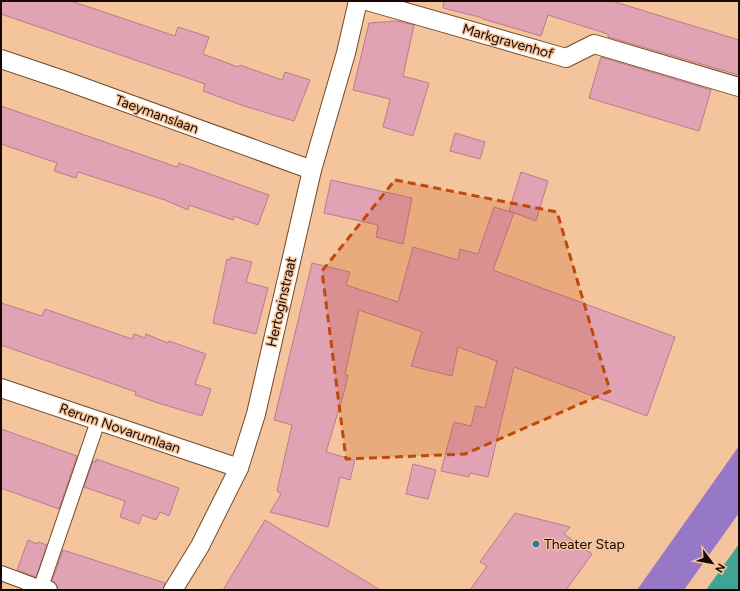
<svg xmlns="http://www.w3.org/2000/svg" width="740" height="591" viewBox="0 0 740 591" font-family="Figtree,sans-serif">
	<rect width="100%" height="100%" fill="#f4c49c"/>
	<path fill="#9778c6" d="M739 446V513L684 590H637Z"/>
	<path fill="#40a495" d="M739 544V590H706Z"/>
	<g fill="#e1a2b3" stroke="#b87d8d">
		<path d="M1 1H71L175 36 178 27 209 37 203 54 238 67 240 65 282 80 285 72 310 80 294 121 244 106 203 91 205 84 1 14Z"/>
		<path d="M444 1H612L739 40V75L608 37V34L548 15 541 36 483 19V18L443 8Z"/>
		<path d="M397 21 414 25 403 76 429 83 413 136 383 127 390 99 353 90 369 23Z"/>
		<path d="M601 57 711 90 699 131 589 98Z"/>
		<path d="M1 106 177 167 179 163 269 195 258 225 234 216 233 220 189 205 188 210 165 200 78 172 76 178 54 171 57 163 1 144Z"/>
		<path d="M455 133 485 142 480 159 450 151Z"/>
		<path d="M521 172 548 181 536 221 509 211Z"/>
		<path d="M331 180 412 198 403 244 376 237 378 225 324 213Z"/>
		<path d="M494 207 514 213 493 270 675 337 647 416 514 367 488 477 470 473 469 477 441 471 454 422 471 426 476 406 485 408 497 361 458 347 452 376 411 366 422 332 359 310 345 375H348L345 389 326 452 355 460 350 480 340 477 328 527 270 512 281 494 277 491 292 425 274 420 312 263 350 272 346 285 398 302 413 247 458 260 460 249 478 254Z"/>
		<path d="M231 257 252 262 246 282 268 288 256 334 213 323 227 259 230 260Z"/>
		<path d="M1 303 42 316 45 309 132 339 134 334 145 338 146 334 168 343 169 341 206 354 195 384 211 389 202 416 158 403 135 395 136 392 1 345Z"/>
		<path d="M1 429 77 456 59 509 1 488Z"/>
		<path d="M96 459 179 488 169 516 160 512 156 520 142 515 139 524 120 517 125 501 84 487 93 461 96 462Z"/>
		<path d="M413 464 436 470 428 499 406 494Z"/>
		<path d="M515 513 570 527 564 534 592 554 566 590H470L487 566 480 562Z"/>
		<path d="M265 520 316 551 380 590H223Z"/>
		<path d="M28 540 37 544 38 542 47 545 36 577 17 570Z"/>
		<path d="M63 550 165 583 163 590H58L56 583 52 581Z"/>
	</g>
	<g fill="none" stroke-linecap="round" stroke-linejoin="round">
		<g stroke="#744b25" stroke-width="16">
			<g id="pedestrian">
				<path d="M1 573 44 589"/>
				<path d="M41 587 98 421"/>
			</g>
		</g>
		<g stroke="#744b25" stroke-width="20">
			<g id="minor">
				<path d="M367 1 566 58 594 44 739 87"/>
				<path d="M1 59 66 81 312 170"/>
				<path d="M1 388 239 468"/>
				<path d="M44 589 48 590"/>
				<path d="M173 590 200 546 239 468 256 414 312 170 346 53 358 1"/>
			</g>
		</g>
		<use href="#pedestrian" stroke="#fff" stroke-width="14"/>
		<use href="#minor" stroke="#fff" stroke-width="18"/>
	</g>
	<path fill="#be490a" fill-opacity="0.2" stroke="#be490a" stroke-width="3" stroke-dasharray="8 5" stroke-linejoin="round" d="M395 180 557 212 610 391 465 454 346 459 322 271Z"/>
	<circle fill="#2b78ab" stroke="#f4c49c" stroke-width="1.5" cx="536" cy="544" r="4"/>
	<g text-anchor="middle" stroke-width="3" stroke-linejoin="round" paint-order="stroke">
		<g font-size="14" fill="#170700" stroke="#f4c49c">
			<text transform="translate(508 41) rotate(16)" y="5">Markgravenhof</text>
			<text transform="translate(157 114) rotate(20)" y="5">Taeymanslaan</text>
			<text transform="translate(281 302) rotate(-77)" y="5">Hertoginstraat</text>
			<text transform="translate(120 428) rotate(19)" y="5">Rerum Novarumlaan</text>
		</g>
		<g font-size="14" fill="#170700" stroke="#f4c49c" text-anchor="start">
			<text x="544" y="549">Theater Stap</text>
		</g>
	</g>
	<rect width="740" height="591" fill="none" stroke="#170700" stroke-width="4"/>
	<g transform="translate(712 563) rotate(122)" stroke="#f4c49c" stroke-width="3" paint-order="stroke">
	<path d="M0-3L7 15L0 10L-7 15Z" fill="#170700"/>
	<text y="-6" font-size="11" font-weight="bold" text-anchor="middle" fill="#170700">N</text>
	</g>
</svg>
